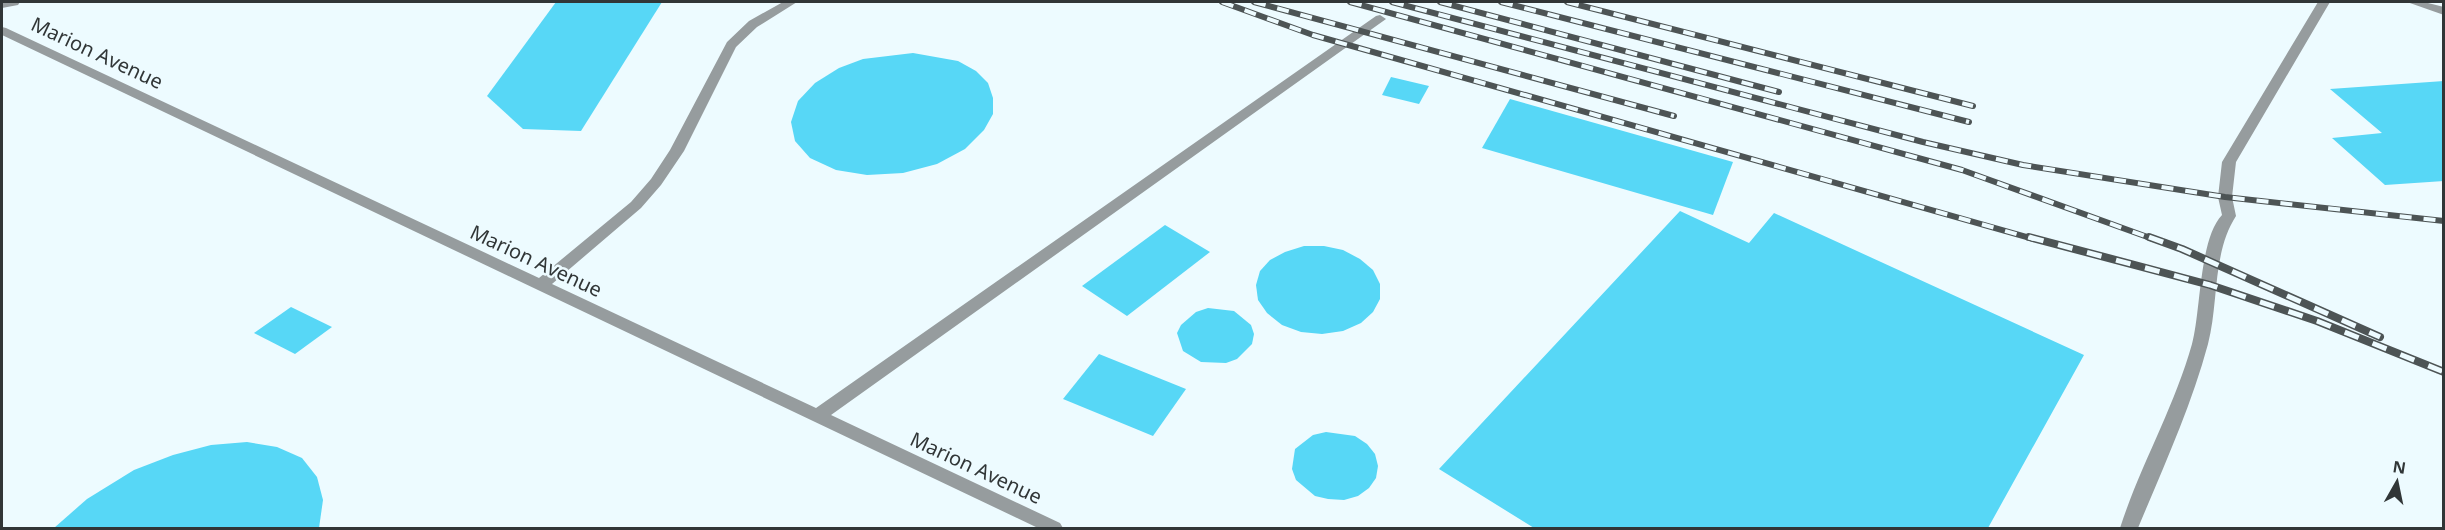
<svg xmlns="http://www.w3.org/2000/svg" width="2445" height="530" viewBox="0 0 2445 530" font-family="'Noto Sans',sans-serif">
	<rect width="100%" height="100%" fill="#edfbff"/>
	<g fill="#57d7f6">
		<path d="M556 2H662L581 131 523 129 487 96Z"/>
		<path d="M913 53 958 61 976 71 988 83 993 98V114L984 130 965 149 937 164 903 173 867 175 836 170 810 158 795 141 791 122 798 101 815 83 839 68 863 59Z"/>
		<path d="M1391 77 1429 86 1419 104 1382 95Z"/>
		<path d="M2444 81V181L2385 185 2332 138 2382 133 2330 89Z"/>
		<path d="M1510 99 1733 162 1713 215 1482 148Z"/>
		<path d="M1680 211 1749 243 1774 213 2084 355 1988 528H1534L1439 469Z"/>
		<path d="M1165 225 1210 252 1127 316 1082 286Z"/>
		<path d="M1304 246H1324L1343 250 1360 259 1373 270 1380 284V299L1373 312 1361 323 1343 331 1322 334 1301 332 1282 325 1267 313 1258 300 1256 285 1260 271 1270 260 1285 252Z"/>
		<path d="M291 307 332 327 295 354 254 333Z"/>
		<path d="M1208 308 1234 311 1251 325 1254 334 1252 344 1237 359 1226 363 1201 362 1183 351 1177 333 1181 325 1196 312Z"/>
		<path d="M1099 354 1186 389 1153 436 1063 399Z"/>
		<path d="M1326 432 1355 436 1367 444 1375 454 1378 466 1376 478 1369 488 1358 496 1344 500 1328 499 1315 496 1296 480 1292 469 1295 449 1313 435Z"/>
		<path d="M247 442 277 447 302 458 317 477 323 500 319 528H54L87 499 134 470 173 455 211 445Z"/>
	</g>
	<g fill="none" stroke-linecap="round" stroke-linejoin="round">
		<g fill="#969c9e" fill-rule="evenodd">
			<path d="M2 2H20L18 5 2 8Z"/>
			<path d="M783 2H797L757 27 736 47 684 151 661 185 641 208 552 284 816 408 1376 16 1380 15 1386 19 831 415 1060 523 1063 528H1038L2 35V27L6 28 539 278 631 202 651 179 670 150 727 42 749 21Z"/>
			<path d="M2318 2H2330L2236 162 2232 197 2236 216C2212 253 2219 302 2208 344 2191 407 2163 468 2138 528H2120C2140 466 2174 408 2192 344 2201 311 2199 239 2222 215L2218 197 2222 162Z"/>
			<path d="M2407 2H2424L2444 7V15Z"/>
		</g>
		<g stroke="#4d5455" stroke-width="6">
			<g id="rail-far1">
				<path d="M1222 2 1313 35 2034 239"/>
				<path d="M1254 2 1674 116"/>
				<path d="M1350 2 1962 170 2153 239"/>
				<path d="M1392 2 1923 142 2023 165 2225 197 2444 221"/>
				<path d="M1440 2 1779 92"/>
				<path d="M1501 2 1969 122"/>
				<path d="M1567 2 1973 106"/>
			</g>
		</g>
		<g stroke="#4d5455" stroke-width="8">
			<g id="rail">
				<path d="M2029 237 2210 285 2317 321 2444 372"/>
				<path d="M2149 237 2182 249 2380 337"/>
			</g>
		</g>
		<use href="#rail-far1" stroke="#edfbff" stroke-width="4" stroke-dasharray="12" stroke-linecap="butt"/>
		<use href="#rail" stroke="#edfbff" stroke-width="5" stroke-dasharray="15" stroke-linecap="butt"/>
	</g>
	<g text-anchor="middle" stroke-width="5" stroke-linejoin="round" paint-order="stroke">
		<g font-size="20" fill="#313637" stroke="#edfbff">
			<text transform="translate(97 53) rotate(25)" y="7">Marion Avenue</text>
			<text transform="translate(536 261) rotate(25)" y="7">Marion Avenue</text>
			<text transform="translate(976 468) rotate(25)" y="7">Marion Avenue</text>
		</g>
	</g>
	<rect width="2445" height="530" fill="none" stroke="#313637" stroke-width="6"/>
	<g transform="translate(2397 482) rotate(9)" stroke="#edfbff" stroke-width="4.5" paint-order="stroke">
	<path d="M0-4.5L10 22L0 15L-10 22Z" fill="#313637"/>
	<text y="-9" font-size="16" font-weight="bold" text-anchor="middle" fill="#313637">N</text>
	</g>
</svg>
